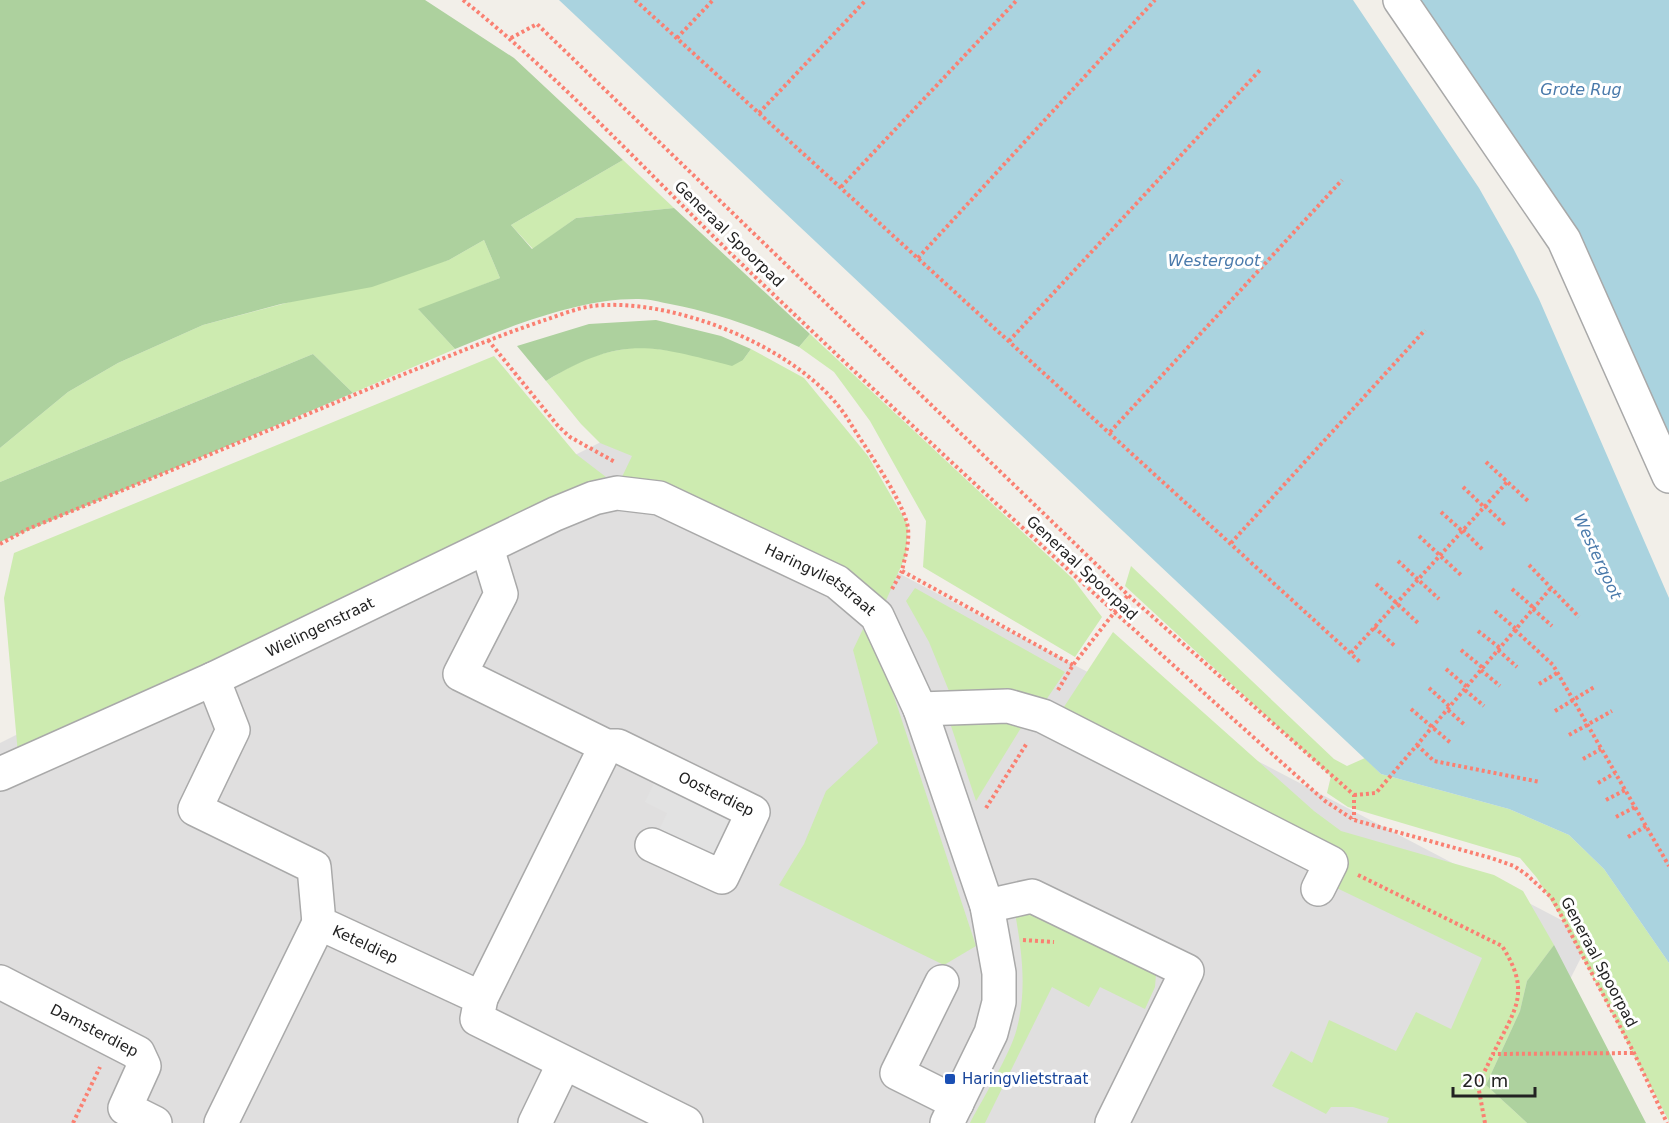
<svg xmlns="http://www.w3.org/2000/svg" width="1669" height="1123" viewBox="0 0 1669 1123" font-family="'DejaVu Sans',sans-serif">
	<rect width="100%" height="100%" fill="#f2efe9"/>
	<path fill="#e0dfdf" d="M625 430 1592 936 1497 1123H0V743Z"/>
	<g fill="#cdebb0">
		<path d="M623 160 674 208 576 218 533 249 511 225Z"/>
		<path d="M484 240 500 278 419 310 455 349 353 393 313 354 0 482V448L68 392 118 363 203 325 449 260Z"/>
		<path d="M810 334 1073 579 1102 617 1075 657 923 567 926 521 870 421 834 372 799 347Z"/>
		<path d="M642 347 743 360 751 349 804 378 868 456 908 525 906 555 884 605 621 479 632 456 600 443 581 424 546 381C582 359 599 351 642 347Z"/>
		<path d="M494 356 576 454 606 477 587 482 18 754 4 598 14 553Z"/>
		<path d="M1131 566 1334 759 1347 766 1365 758 1381 774 1509 809 1569 835 1604 869 1669 963V1121L1562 919 1537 878 1520 858 1348 807 1327 793 1331 776 1125 586Z"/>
		<path d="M915 588 1065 672 1044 703 1017 695 949 691 929 642 906 601Z"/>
		<path d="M863 629 885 669 976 946 944 965 779 885 804 844 826 791 878 743 853 650Z"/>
		<path d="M1113 632 1314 811 1341 831 1494 875 1523 891 1554 945 1527 981 1520 1011 1486 1085 1527 1123H1387L1389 1118 1353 1107H1331L1326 1114 1272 1086 1291 1051 1312 1063 1329 1020 1396 1051 1416 1012 1451 1029 1482 958 1318 879 1325 868 1058 716Z"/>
		<path d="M949 720 1024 723 976 801Z"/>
		<path d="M1032 908 1156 974 1155 987 1145 1009 1100 987 1089 1007 1052 987 985 1123H970C983 1098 1011 1053 1017 1028 1027 989 1022 952 1015 913Z"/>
	</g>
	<g fill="#add19e">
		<path d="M0 0H425L514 58 623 160 511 225 532 249 576 218 674 208 810 334 799 347C757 327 716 313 670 304 660 302 649 299 639 299 580 298 508 327 455 349L418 309 500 278 484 240 449 260 372 287 281 304 203 325 118 363 68 392 0 448Z"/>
		<path d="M656 320 721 336 751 349 743 360 732 366C650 345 623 335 546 381L517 346 589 324Z"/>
		<path d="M313 354 353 393 0 542V482Z"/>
		<path d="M1554 945 1646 1123H1527L1486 1085 1520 1011 1527 981Z"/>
	</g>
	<path fill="#e2e2e2" d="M661 768 753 812 722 877 652 845 667 813 645 802Z"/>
	<g fill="#aad3df">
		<path d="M559 0H1353L1479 188 1513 248 1539 299 1669 598V963L1604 869 1569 835 1509 809 1381 774Z"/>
		<path d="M1414 0H1669V457Z"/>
	</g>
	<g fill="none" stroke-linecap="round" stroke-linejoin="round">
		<g stroke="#a9a9a9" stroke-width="36">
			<g id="minor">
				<path d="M1400 0 1564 240 1669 476"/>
				<path id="s1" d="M487 548 501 594 460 674 606 746H618L753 812 722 877 652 845"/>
				<path id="s2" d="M213 679 233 730 195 809 314 867 319 923 481 998 477 1019 686 1123"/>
				<path d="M920 709 1008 706 1043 716 1331 863 1318 889"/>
				<path id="s3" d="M0 774 213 679 555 514 594 498 617 493 659 498 837 582 877 616 920 709 987 906 999 973V1002L991 1033 947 1123"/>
				<path d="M987 906 1032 896 1187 971 1112 1123"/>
				<path id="s4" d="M0 982 138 1053 144 1066 125 1108 155 1123"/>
				<path d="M942 982 897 1073 957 1103"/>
				<path d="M481 998 606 746"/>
				<path d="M221 1123 319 923"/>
				<path d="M535 1123 564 1063"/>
			</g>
		</g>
		<g stroke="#fa8072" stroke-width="4" stroke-dasharray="3 3" stroke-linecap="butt">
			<path d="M463 0C566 82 655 181 750 272 938 452 1130 628 1325 801L1354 820 1491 858 1514 866 1527 875 1552 898 1634 1053 1667 1123"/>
			<path d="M635 0 1361 663"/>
			<path d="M511 38 537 24 1128 595 1354 795V819"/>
			<path d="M677 38 713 0"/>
			<path d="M759 113 866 0"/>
			<path d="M841 187 1017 0"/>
			<path d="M918 258 1155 0"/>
			<path d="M488 340 558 426 570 437 615 462"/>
			<path d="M1009 341 1260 70"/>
			<path d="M1110 432 1342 180"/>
			<path d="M1486 462 1528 501"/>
			<path d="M1463 487 1484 507"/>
			<path d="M1485 506 1506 526"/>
			<path d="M1441 512 1462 531"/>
			<path d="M1463 530 1483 550"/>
			<path d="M1419 536 1461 575"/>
			<path d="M1231 543 1425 330"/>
			<path d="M0 544 28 529C155 477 282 425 409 372 452 355 495 337 539 322 560 315 583 305 606 305 685 302 807 352 849 421 866 449 898 492 907 523 911 539 905 556 902 571L1073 665"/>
			<path d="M1398 561 1439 599"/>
			<path d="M1529 565 1579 617"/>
			<path d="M1376 584 1418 623"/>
			<path d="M892 589 902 571"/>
			<path d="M1512 589 1534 608"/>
			<path d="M1533 609 1552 626"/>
			<path d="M1495 611 1516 629"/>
			<path d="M1374 627 1396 647"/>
			<path d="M1515 630 1553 665 1669 866"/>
			<path d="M1478 631 1500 648"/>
			<path d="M1461 650 1483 668"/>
			<path d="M1498 650 1517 667"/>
			<path d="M1351 653 1507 482"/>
			<path d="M1446 669 1467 687"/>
			<path d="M1481 670 1500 686"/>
			<path d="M1539 684 1557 673"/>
			<path d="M1429 688 1450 707"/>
			<path d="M1058 690 1073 665 1128 595"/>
			<path d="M1465 690 1484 706"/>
			<path d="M1411 709 1452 744"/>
			<path d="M1448 710 1466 726"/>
			<path d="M1555 711 1596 686"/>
			<path d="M1569 735 1612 711"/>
			<path d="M1417 745 1434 761 1540 782"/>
			<path d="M1583 759 1601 749"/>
			<path d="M1598 783 1615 773"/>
			<path d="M1354 795 1376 793 1550 589"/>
			<path d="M1606 800 1625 790"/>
			<path d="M986 808 1027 743"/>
			<path d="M1616 817 1635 807"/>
			<path d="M1628 837 1646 826"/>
			<path d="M1358 875 1502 946C1532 993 1515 1009 1493 1054"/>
			<path d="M1023 940 1054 942"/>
			<path d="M73 1123 100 1067"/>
			<path d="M1485 1123 1478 1085 1493 1054 1634 1053"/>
		</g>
		<use href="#minor" stroke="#fff" stroke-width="33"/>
	</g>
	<rect fill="#1a4fb4" stroke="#fff" stroke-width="2" x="944" y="1073" width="12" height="12" rx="3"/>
	<g text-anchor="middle" stroke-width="6" stroke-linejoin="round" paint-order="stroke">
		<g font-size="15" fill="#222" stroke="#fff">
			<text transform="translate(729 234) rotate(44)" y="5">Generaal Spoorpad</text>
			<text transform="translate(1082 568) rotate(43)" y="5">Generaal Spoorpad</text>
			<text dy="5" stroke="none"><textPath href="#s3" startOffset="902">Haringvlietstraat</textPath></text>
			<text dy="5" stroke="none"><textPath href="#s3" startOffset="352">Wielingenstraat</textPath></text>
			<text dy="5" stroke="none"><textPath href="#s1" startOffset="422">Oosterdiep</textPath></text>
			<text dy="5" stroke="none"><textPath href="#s2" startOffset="382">Keteldiep</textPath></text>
			<text transform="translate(1599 962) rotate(62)" y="5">Generaal Spoorpad</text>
			<text dy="5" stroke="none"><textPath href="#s4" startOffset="106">Damsterdiep</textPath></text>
		</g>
		<g font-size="15" fill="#164399" stroke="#fff" text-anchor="start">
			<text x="962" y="1084">Haringvlietstraat</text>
		</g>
		<g font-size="16" font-style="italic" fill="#4a7aab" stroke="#fff">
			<text x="1581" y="95">Grote Rug</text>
			<text x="1214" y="266">Westergoot</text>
			<text transform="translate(1598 556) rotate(65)" y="6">Westergoot</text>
		</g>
	</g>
	<path d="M1453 1087v9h82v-9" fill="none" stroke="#222222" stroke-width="3"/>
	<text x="1462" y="1087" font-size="18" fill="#222222" stroke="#ffffff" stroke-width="4.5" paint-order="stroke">20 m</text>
</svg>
